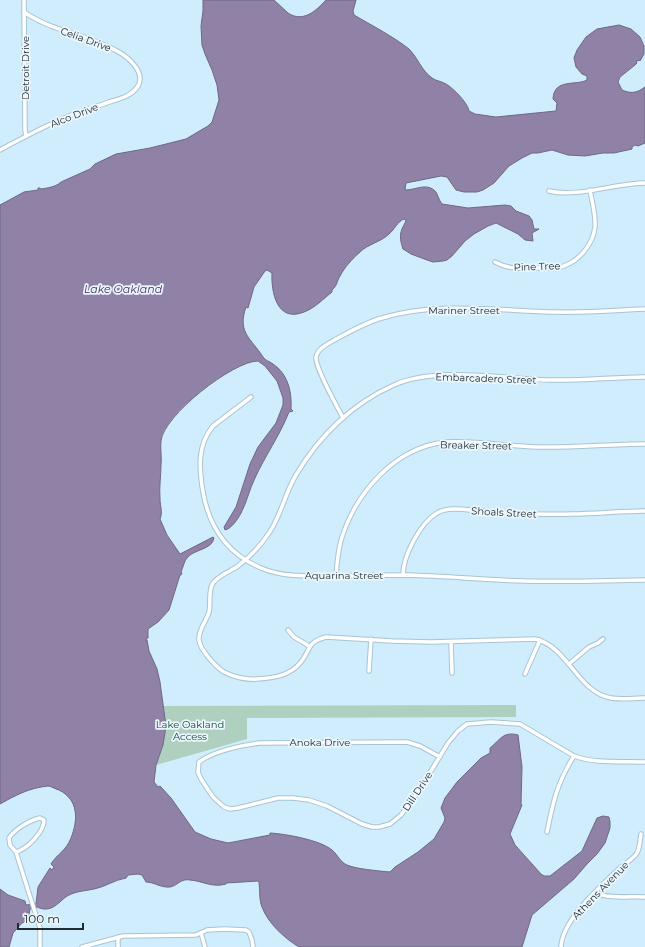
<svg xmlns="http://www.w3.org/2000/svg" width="645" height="947" viewBox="0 0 645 947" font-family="Montserrat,sans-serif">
	<rect width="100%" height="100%" fill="#cfedfd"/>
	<path fill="#afd0bf" d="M516 705V717L247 718V739L156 765 163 745 165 719 163 706Z"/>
	<path fill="#9081a7" stroke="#6f6884" d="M203 0H274C279 4 283 9 288 13 303 23 316 11 326 0H356L353 11 354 15C371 25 394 37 409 49 418 58 421 70 432 78 436 81 441 81 446 84 453 88 468 103 469 111L475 114 496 117 556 111 557 103 553 99C554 78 576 86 587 80V76L582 74 576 67 574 58 577 50 586 37 597 29 619 25 631 29 640 37 644 46V54L640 61 639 60 636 62 637 63 635 65 620 77 618 82 622 90C631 94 637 93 645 87V143L638 146 635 145 632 147V149L614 153H603L585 156 568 155 552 150 538 153H532L522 158 509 166 494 183 483 190 477 192H464L456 190 447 177 441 176 406 183 405 190C416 190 427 182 436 192 438 196 439 200 442 204L468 208 505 205 511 206 516 211 529 216 532 220 534 229H539L532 233 533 241 525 240 518 234 496 223 488 226 474 234 465 241 452 256 447 260 443 261 433 262 427 260 411 254 403 249C401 243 399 236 402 229 403 226 405 224 406 220L404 219C397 222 395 229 389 234 381 242 368 244 360 252 352 259 344 268 340 276 337 281 337 286 332 290V292C323 299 315 308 304 312 277 323 271 292 272 273L267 270 265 271 254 287 248 308 246 307C237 333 251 338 263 357 266 361 269 361 273 364 288 374 292 392 291 409L293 411 289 412C280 435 265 456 255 478 249 490 247 502 241 513 238 519 231 529 225 530L224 527 236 507 250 464 258 447 276 423 283 405V398L277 381 265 366 258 361C233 361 163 416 161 441 160 449 162 457 161 465 161 476 159 487 160 499 160 506 163 512 160 519L167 535 180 554 213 537 214 538C212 550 194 549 187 558 184 561 183 568 181 572L182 573 181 575H180L169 610 158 622 148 629V638L145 640H147L149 651 157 669 160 682 166 726 163 745 156 765 154 782 158 787 160 786 171 798 195 832 211 839 228 843 270 835V833C286 834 320 840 332 850 338 855 340 862 347 865 356 869 379 871 390 872L395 867 418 852 434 839 444 822 445 818 441 808 445 798 457 782 481 758 490 753V748C500 740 503 731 518 735L522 767 521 804 522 805 510 834 515 845 541 874 544 876H550L582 851 597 818 603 816 609 817 610 822V828L605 843 597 854 587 864 574 879 532 915 522 947H299C284 938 268 923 262 907 259 900 260 890 259 882L258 881 226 883V884C212 888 203 881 190 880 181 878 177 886 170 887 161 888 154 882 146 882L142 875 138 874 128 875 126 878C114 880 105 887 94 889 85 891 77 891 69 895 63 898 57 906 51 908 46 910 41 909 37 907L30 909 28 920 22 923 13 933 9 947H0V889L8 895 25 901 26 905 36 904 38 887 50 868 52 870 54 867 51 864C57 854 66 851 71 838 78 820 79 800 59 790 55 789 51 786 48 786 29 788 16 795 0 804V205L24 192 38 190V188H40L41 189C47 188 56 187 61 182L90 169 95 164 116 154 150 148 186 139 208 126 212 122 219 100 217 85 212 70 205 54 202 45 201 26 203 11Z"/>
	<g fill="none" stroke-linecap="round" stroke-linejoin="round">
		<g stroke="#a8c4d4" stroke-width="5.5">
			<g id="minor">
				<path d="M24 0 25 130 26 136"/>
				<path d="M0 150C22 138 45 126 69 116 82 111 96 107 109 102 119 99 132 96 138 86 146 72 128 57 117 51 87 34 53 32 24 12"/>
				<path d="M549 191C577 198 615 183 645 183"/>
				<path d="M495 262C510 270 520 268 536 268 545 268 556 269 564 266 580 260 593 244 595 227 596 215 592 202 590 190"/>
				<path d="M645 377C614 377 582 381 551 380 505 379 436 366 394 385 353 403 319 436 296 475 285 493 281 516 269 533 261 545 250 557 238 566 231 571 219 575 213 583 208 590 211 603 209 612 206 622 198 630 199 640 200 650 216 667 224 672 233 677 247 680 257 679 273 678 290 676 301 662 311 649 307 642 326 637L392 641 431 642 535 639C568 646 577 692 611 698 622 700 634 698 645 698"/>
				<path d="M251 397 213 426C197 445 199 469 203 492 209 527 228 554 261 568 284 578 312 576 336 576 360 575 384 575 409 575 447 576 485 580 524 581 564 582 605 581 645 580"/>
				<path d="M343 418C337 406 315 368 316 357 318 347 330 343 338 338 351 331 367 322 382 318 439 301 499 311 557 312 586 313 616 310 645 309"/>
				<path d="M403 575C403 556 420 523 437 513 448 506 468 510 480 511 510 513 541 515 572 514 596 514 620 511 645 511"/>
				<path d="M336 576C337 562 338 549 342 537 357 491 396 447 446 442 474 440 507 446 536 447 573 448 609 444 645 444"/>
				<path d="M288 630 294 637 309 646"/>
				<path d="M451 642 452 673"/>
				<path d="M569 664 589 647 598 643 603 639"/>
				<path d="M369 671 371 639"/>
				<path d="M525 674 540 640"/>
				<path d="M440 757 420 746 407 742 260 743C242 745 214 751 199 762L198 772 201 779 213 797 224 807 230 809 238 808 278 798H293L309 800 327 806 362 824 372 827H379L390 824 401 815 420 789 448 743 458 731 467 724 491 722 520 724 574 756C596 764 621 761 645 762"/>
				<path d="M40 818 44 820C44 832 27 849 16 852L10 845 9 838C15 829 30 820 40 818Z"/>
				<path d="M547 832C553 802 557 783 574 756"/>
				<path d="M16 852 40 928V947"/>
				<path d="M595 893C610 899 629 896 645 897"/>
				<path d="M201 933 205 947"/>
				<path d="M82 947 123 936 196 935 207 930 224 929 246 930 249 932 252 940 253 947"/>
				<path d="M118 947V937"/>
				<path d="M561 947C562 920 600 887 619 869 624 865 635 857 637 853 640 848 640 839 641 834"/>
			</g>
		</g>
		<use href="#minor" stroke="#fff" stroke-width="3.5"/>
	</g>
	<g text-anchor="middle" stroke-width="3.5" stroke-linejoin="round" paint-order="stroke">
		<g font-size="10" fill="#212c32" stroke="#ebf7fd">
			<text transform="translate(86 39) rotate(20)" y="4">Celia Drive</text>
			<text transform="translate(25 68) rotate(-90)" y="4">Detroit Drive</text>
			<text transform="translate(74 115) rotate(-21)" y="4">Alco Drive</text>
			<text transform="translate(537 266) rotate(-2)" y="4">Pine Tree</text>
			<text x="464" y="314">Mariner Street</text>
			<text transform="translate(486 378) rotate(2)" y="4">Embarcadero Street</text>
			<text transform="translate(476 445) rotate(1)" y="4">Breaker Street</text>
			<text transform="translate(504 512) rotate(3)" y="4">Shoals Street</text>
			<text x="344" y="579">Aquarina Street</text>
			<text x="320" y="746">Anoka Drive</text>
			<text transform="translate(417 791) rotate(-56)" y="4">Dill Drive</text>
			<text transform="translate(600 890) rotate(-46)" y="4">Athens Avenue</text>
		</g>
		<g font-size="10" fill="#0f4933" stroke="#ebf7fd">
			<text x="190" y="728">Lake Oakland<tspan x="190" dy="12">Access</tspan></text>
		</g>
		<g font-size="11" font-style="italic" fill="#483265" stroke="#ebf7fd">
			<text x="123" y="293">Lake Oakland</text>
		</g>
	</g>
	<path d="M18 923v6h65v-6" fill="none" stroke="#212c32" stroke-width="2"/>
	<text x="24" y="923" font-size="12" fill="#212c32" stroke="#ebf7fd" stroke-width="3" paint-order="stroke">100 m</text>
</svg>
